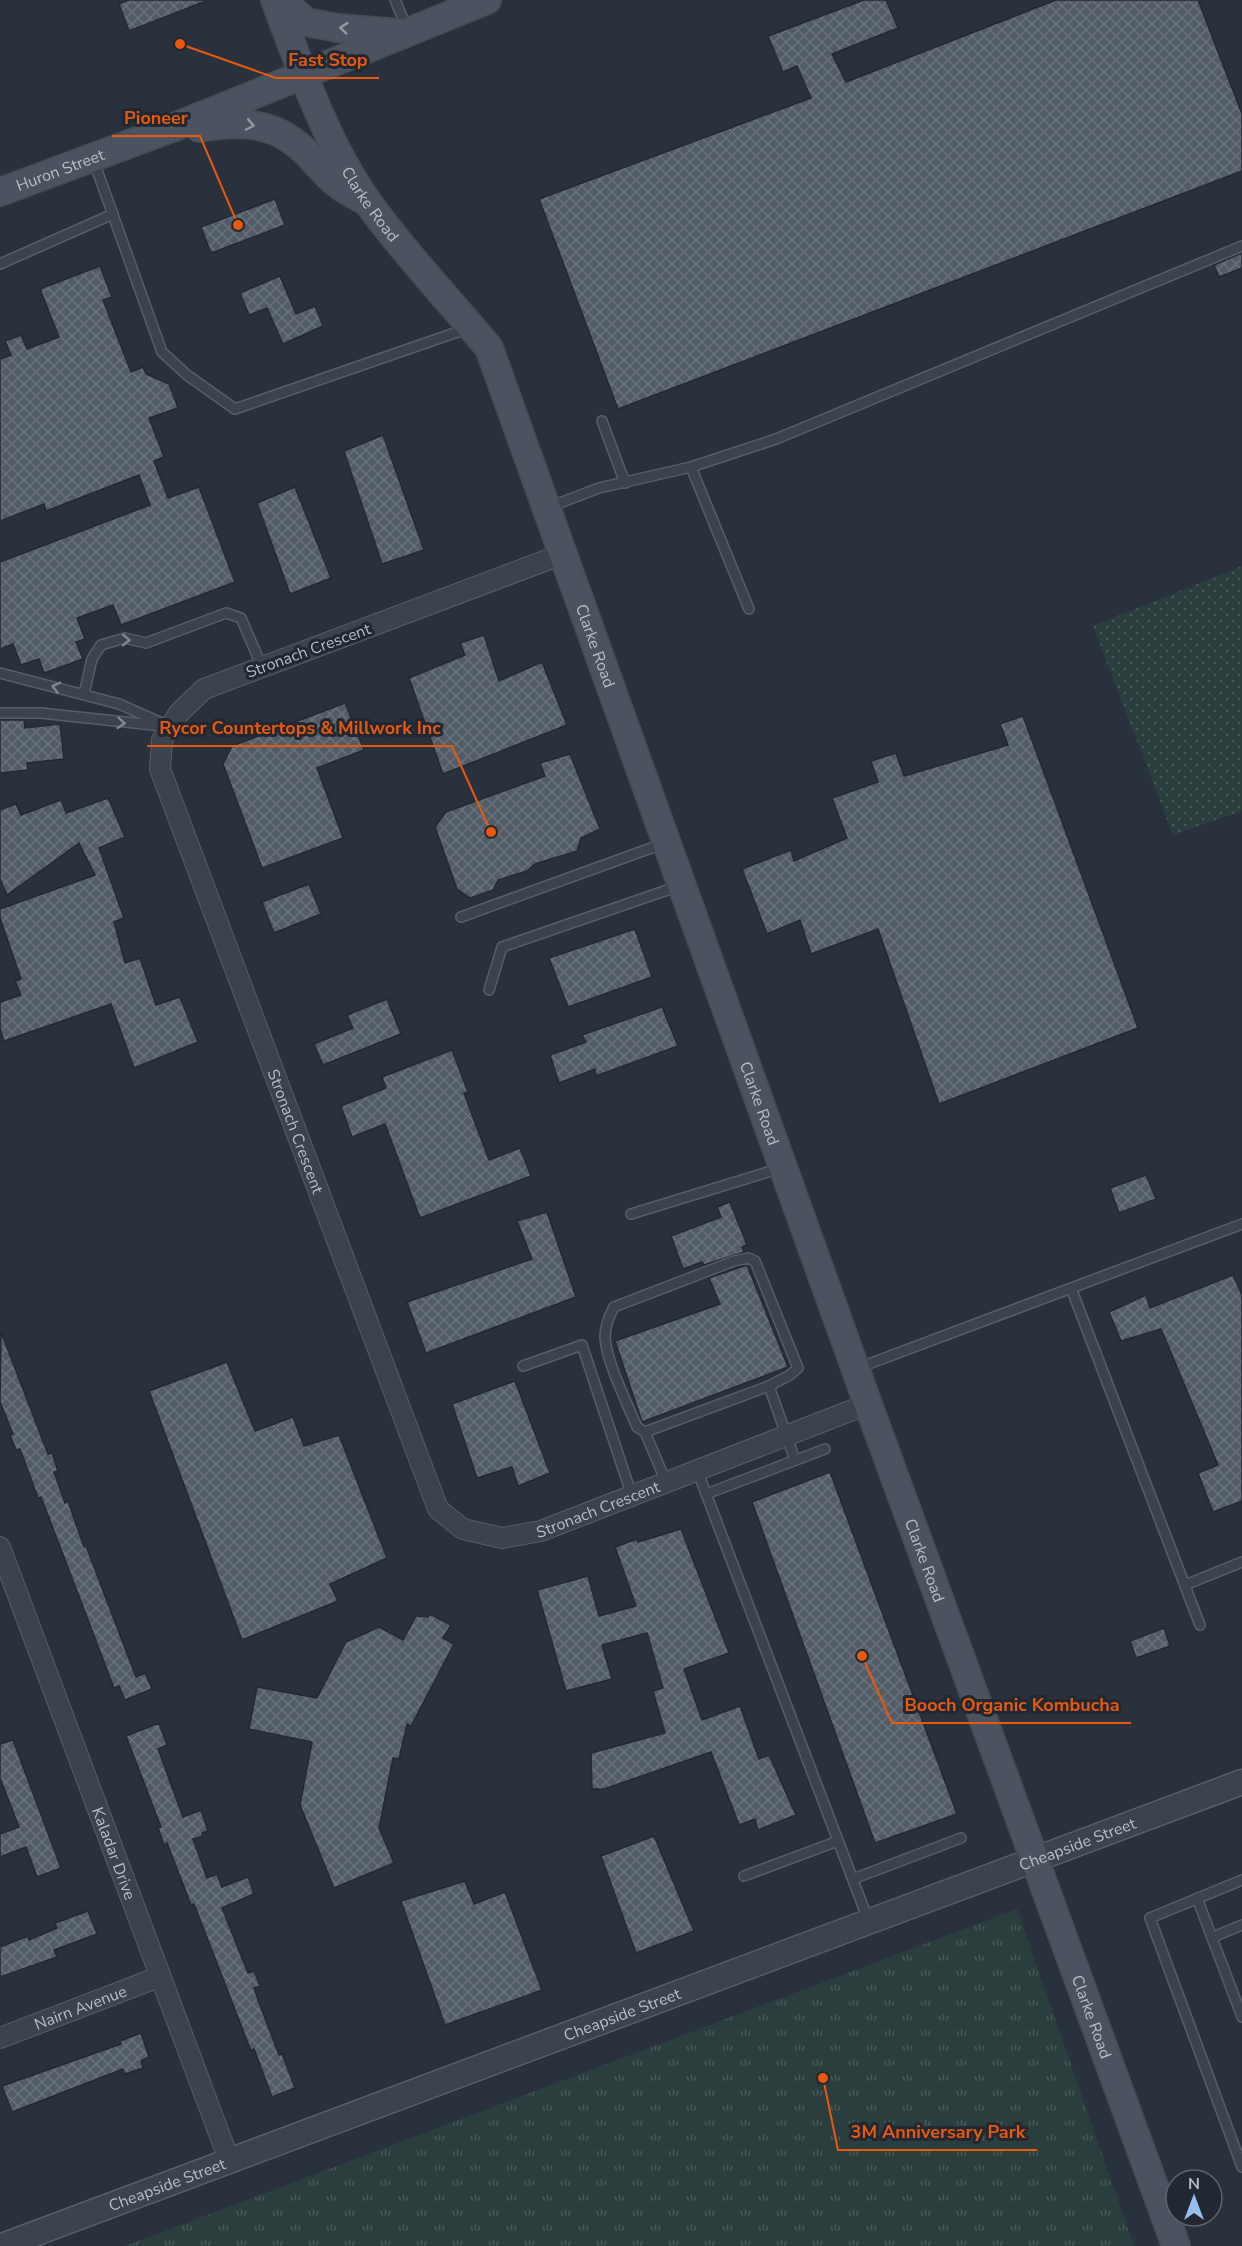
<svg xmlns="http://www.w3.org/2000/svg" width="1242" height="2246" viewBox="0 0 1242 2246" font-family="'Nunito Sans',sans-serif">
	<defs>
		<pattern id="grass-dots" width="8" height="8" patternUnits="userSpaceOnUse" patternTransform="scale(1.5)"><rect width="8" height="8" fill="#2b3e3e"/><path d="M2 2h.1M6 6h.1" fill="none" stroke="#485858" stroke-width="1.8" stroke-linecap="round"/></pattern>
		<pattern id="park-tufts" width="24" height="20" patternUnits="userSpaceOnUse" patternTransform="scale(1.5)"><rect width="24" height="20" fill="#2b3e3e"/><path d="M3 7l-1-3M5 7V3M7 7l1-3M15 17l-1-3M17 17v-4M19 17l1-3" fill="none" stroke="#485858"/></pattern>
		<pattern id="building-cross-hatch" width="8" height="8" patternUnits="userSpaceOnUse" patternTransform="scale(1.5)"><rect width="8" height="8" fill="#525c67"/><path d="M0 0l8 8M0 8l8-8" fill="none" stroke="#69727b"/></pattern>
	</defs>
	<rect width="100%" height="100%" fill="#28313c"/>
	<path fill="url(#grass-dots)" d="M1242 566V811L1173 835 1093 626Z"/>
	<path fill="url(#park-tufts)" d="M1017 1909 1134 2246H125Z"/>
	<g fill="url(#building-cross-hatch)" stroke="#232a34" stroke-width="1.5">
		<path d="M128 0H206V1L129 31 119 4Z"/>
		<path d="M864 0H886L898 28 832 54 846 82 1056 0H1198L1242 114V171L618 409 539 199 811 98 797 66 783 72 768 36Z"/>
		<path d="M275 199 285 225 211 253 201 227Z"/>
		<path d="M1242 253V268L1219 277 1214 265Z"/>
		<path d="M100 266 112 297 103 300 131 372 143 367 146 374 169 384 178 408 149 418 164 457 154 461 168 498 199 487 235 582 121 625 113 605 77 618 85 639 76 642 83 659 44 673 39 659 21 665 13 644 0 649V562L150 505 139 475 46 511 44 504 0 521V359L11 355 5 341 21 335 27 349 59 337 40 289Z"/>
		<path d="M280 276 296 314 315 306 323 326 283 344 267 308 249 315 240 293Z"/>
		<path d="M383 435 424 550 382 564 344 451Z"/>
		<path d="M295 487 331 578 290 594 257 503Z"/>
		<path d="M484 635 499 681 542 662 567 725 443 774 409 678 465 655 460 643Z"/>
		<path d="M345 703 364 750 317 768 343 838 262 868 223 764 232 746Z"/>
		<path d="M1023 716 1138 1028 939 1104 878 929 811 954 800 920 767 934 742 869 791 850 794 861 847 838 832 798 878 782 871 761 896 753 904 776 1008 745 1000 724Z"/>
		<path d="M0 720H24L25 728 60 724 64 759 27 763 28 770 0 773Z"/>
		<path d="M570 754 600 829 581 838 577 851 535 864 527 871 498 880 493 890 470 898 457 889 435 827 446 812 545 776 540 763Z"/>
		<path d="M108 798 125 837 99 848 124 918 114 922 125 963 140 958 156 1005 180 997 198 1042 134 1068 111 1004 4 1041 0 1028V1002L21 995 15 981 21 979 0 918V909L95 875 79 843 7 895 0 879V810L16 804 21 815 61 800 66 813Z"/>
		<path d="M309 884 321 914 274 933 262 902Z"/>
		<path d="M635 929 652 977 568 1007 549 958Z"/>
		<path d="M387 999 401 1034 323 1065 314 1044 353 1028 347 1015Z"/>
		<path d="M662 1007 678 1046 596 1076 595 1069 559 1083 550 1055 586 1042 582 1035Z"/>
		<path d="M452 1050 468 1092 464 1093 489 1160 520 1148 531 1176 420 1218 385 1124 352 1137 341 1106 386 1088 382 1077Z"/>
		<path d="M1146 1175 1156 1199 1119 1213 1110 1188Z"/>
		<path d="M730 1202 747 1245 742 1247 744 1252 704 1265 702 1262 683 1269 671 1236 721 1217 717 1207Z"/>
		<path d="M547 1212 576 1297 426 1353 407 1302 532 1259 517 1221Z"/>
		<path d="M747 1265 788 1367 642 1422 615 1341 720 1304 709 1278Z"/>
		<path d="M1233 1275 1242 1295V1501L1213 1512 1198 1473 1218 1465 1161 1329 1121 1341 1109 1312 1146 1295 1150 1308Z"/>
		<path d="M1 1332 48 1454 52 1453 58 1471 54 1472 65 1503 68 1501 84 1547 86 1546 136 1677 145 1673 152 1689 125 1700 119 1686 114 1688 41 1497 38 1498 20 1449 16 1450 10 1435 13 1434 0 1402Z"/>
		<path d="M227 1362 255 1431 293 1417 304 1446 339 1435 387 1558 330 1584 338 1601 242 1640 149 1391Z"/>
		<path d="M515 1381 550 1473 518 1486 512 1467 477 1478 452 1404Z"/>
		<path d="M830 1472 957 1814 875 1843 752 1502Z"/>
		<path d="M681 1529 729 1653 684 1669 702 1720 740 1706 759 1759 769 1755 796 1815 758 1830 755 1819 739 1825 711 1752 604 1789H592L591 1753 665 1733 653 1691 663 1688 647 1633 602 1645 612 1679 566 1691 537 1590 588 1576 599 1616 636 1606 615 1547 637 1539 638 1542Z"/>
		<path d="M430 1614 451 1625 443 1638 454 1644 411 1726 407 1724 399 1759 393 1758 379 1828 394 1863 334 1888 300 1805 312 1742 249 1729 257 1687 317 1698 346 1642 379 1627 403 1640 416 1616 428 1617Z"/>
		<path d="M1164 1628 1170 1646 1136 1658 1130 1641Z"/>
		<path d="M159 1723 167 1745 158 1749 183 1817 201 1810 208 1831 202 1833 203 1836 193 1839 207 1878 217 1874 222 1887 248 1877 254 1894 222 1908 248 1973 254 1971 260 1986 254 1988 258 2000 279 2055 282 2054 295 2088 272 2097 254 2049 251 2051 194 1904 191 1905 167 1843 164 1845 158 1828 161 1827 126 1736Z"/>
		<path d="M13 1740 61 1868 37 1877 26 1847 0 1857V1834L19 1827 0 1778V1744Z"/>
		<path d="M654 1836 694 1931 636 1953 601 1856Z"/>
		<path d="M465 1881 474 1904 505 1892 542 1990 445 2025 401 1901Z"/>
		<path d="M88 1911 97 1934 54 1950 57 1957 0 1977V1947L28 1936 29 1940 57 1928 55 1923Z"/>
		<path d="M141 2033 149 2057 141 2061 143 2068 125 2074 123 2069 12 2112 2 2086 121 2044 120 2041Z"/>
	</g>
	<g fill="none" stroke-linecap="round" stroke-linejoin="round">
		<g stroke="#575e67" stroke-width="12">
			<g id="service">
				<path d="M395 0 408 31"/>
				<path d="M93 159 162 352 187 375 235 409 469 328"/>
				<path d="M0 264 113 214"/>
				<path d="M602 421 625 483"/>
				<path d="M691 467 749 609"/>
				<path d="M549 507 599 488 691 467 776 439 1242 246"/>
				<path d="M0 673 119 704 171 727"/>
				<path d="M84 694 92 659 101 645 125 638 146 643 226 613 241 618 262 667"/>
				<path d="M0 713H41L162 726"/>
				<path d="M461 917 665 843"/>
				<path d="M489 990 502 947 679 886"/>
				<path d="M631 1214 781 1168"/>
				<path d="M1071 1288 1200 1625"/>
				<path d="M523 1366 582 1345 632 1496"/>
				<path d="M858 1368 1242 1224"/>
				<path d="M645 1432 637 1427C627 1403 607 1363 605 1338 605 1327 609 1316 614 1307L734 1261 748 1258 755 1261 798 1368 790 1375 769 1386"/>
				<path d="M697 1470 869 1922"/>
				<path d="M666 1482 645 1432 769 1386 795 1460"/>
				<path d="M706 1494 825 1449"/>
				<path d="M1185 1585 1242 1562"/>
				<path d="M744 1876 838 1841"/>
				<path d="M853 1879 961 1838"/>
				<path d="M1242 1880 1150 1918 1242 2167"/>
				<path d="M1197 1898 1242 2017"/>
				<path d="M1213 1937 1242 1925"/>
			</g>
		</g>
		<g stroke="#575e67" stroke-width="22">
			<g id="minor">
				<path id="s1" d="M563 554 204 689 179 713 162 740 160 769 438 1509 463 1529 502 1538 541 1531 868 1404"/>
				<path id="s2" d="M0 1547 229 2160"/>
				<path id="s3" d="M0 2038 159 1977"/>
			</g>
		</g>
		<g stroke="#575e67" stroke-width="27">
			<g id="tertiary">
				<path id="s4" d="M2 2246 1242 1782"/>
			</g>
		</g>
		<g stroke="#454c56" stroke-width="30">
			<g id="secondary">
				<path id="s5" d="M275 0C301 69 326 143 369 204 405 254 449 300 489 348L868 1404 1176 2246"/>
				<path d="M281 0 306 22 338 28 399 33"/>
				<path d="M199 128C235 122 269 120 299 146 312 157 322 171 335 182 342 189 353 194 362 199"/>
				<path id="s6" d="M0 192 172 128 487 0"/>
			</g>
		</g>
		<use href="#service" stroke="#3c434d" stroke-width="9"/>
		<use href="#minor" stroke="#3c434d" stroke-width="20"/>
		<use href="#tertiary" stroke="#3c434d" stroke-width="24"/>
		<use href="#secondary" stroke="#4a535f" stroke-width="27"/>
	</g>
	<defs><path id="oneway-chevron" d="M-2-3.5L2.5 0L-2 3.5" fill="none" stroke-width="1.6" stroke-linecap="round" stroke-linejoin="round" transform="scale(1.5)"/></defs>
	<g stroke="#9299a3">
		<use href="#oneway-chevron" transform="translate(344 28) rotate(-174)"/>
		<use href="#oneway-chevron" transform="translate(250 125) rotate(12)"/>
	</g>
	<g stroke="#808790">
		<use href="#oneway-chevron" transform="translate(126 640) rotate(1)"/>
		<use href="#oneway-chevron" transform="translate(56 687) rotate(-166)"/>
		<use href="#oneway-chevron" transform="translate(121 723) rotate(5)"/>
	</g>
	<g text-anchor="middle" stroke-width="6" stroke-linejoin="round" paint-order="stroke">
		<g font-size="16" fill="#b8bec7" stroke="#212832">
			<text dy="6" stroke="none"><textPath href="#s6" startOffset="64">Huron Street</textPath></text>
			<text dy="6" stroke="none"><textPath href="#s5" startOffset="226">Clarke Road</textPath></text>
			<text dy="6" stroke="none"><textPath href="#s5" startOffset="729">Clarke Road</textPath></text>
			<text transform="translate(308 650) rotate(-20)" y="6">Stronach Crescent</text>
			<text dy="6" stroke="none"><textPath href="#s5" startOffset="1215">Clarke Road</textPath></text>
			<text dy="6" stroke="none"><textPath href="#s1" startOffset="866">Stronach Crescent</textPath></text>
			<text dy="6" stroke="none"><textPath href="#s1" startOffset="1442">Stronach Crescent</textPath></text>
			<text dy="6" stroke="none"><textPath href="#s5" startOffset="1701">Clarke Road</textPath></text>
			<text dy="6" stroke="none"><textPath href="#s4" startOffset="1148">Cheapside Street</textPath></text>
			<text dy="6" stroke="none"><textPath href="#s2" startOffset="327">Kaladar Drive</textPath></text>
			<text dy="6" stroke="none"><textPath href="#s3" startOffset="86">Nairn Avenue</textPath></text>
			<text dy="6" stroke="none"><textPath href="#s4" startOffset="662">Cheapside Street</textPath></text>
			<text dy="6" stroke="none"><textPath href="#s5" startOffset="2187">Clarke Road</textPath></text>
			<text dy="6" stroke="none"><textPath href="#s4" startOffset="176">Cheapside Street</textPath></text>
		</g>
	</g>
	<path fill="none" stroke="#e8590c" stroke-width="2" d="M180 44L276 78H379M238 225L200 136H112M491 832L452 746H147M862 1656L892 1723H1131M823 2078L838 2150H1037"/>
	<g fill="#e8590c" stroke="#212832" stroke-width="2">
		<circle cx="180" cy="44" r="6"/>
		<circle cx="238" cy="225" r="6"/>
		<circle cx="491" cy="832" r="6"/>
		<circle cx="862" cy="1656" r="6"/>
		<circle cx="823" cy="2078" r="6"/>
	</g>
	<g font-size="18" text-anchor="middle" font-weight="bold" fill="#e8590c" stroke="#212832" stroke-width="6" stroke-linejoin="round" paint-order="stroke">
		<text x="328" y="66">Fast Stop</text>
		<text x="156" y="124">Pioneer</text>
		<text x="300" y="734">Rycor Countertops &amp; Millwork Inc</text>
		<text x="1012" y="1711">Booch Organic Kombucha</text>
		<text x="938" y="2138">3M Anniversary Park</text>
	</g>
	<g transform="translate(1194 2198)"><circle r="28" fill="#212832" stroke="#5d646e" stroke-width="1.5"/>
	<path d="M0-4.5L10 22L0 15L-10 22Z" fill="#9abceb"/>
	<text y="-9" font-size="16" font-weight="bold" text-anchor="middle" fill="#b8bec7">N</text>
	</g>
</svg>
